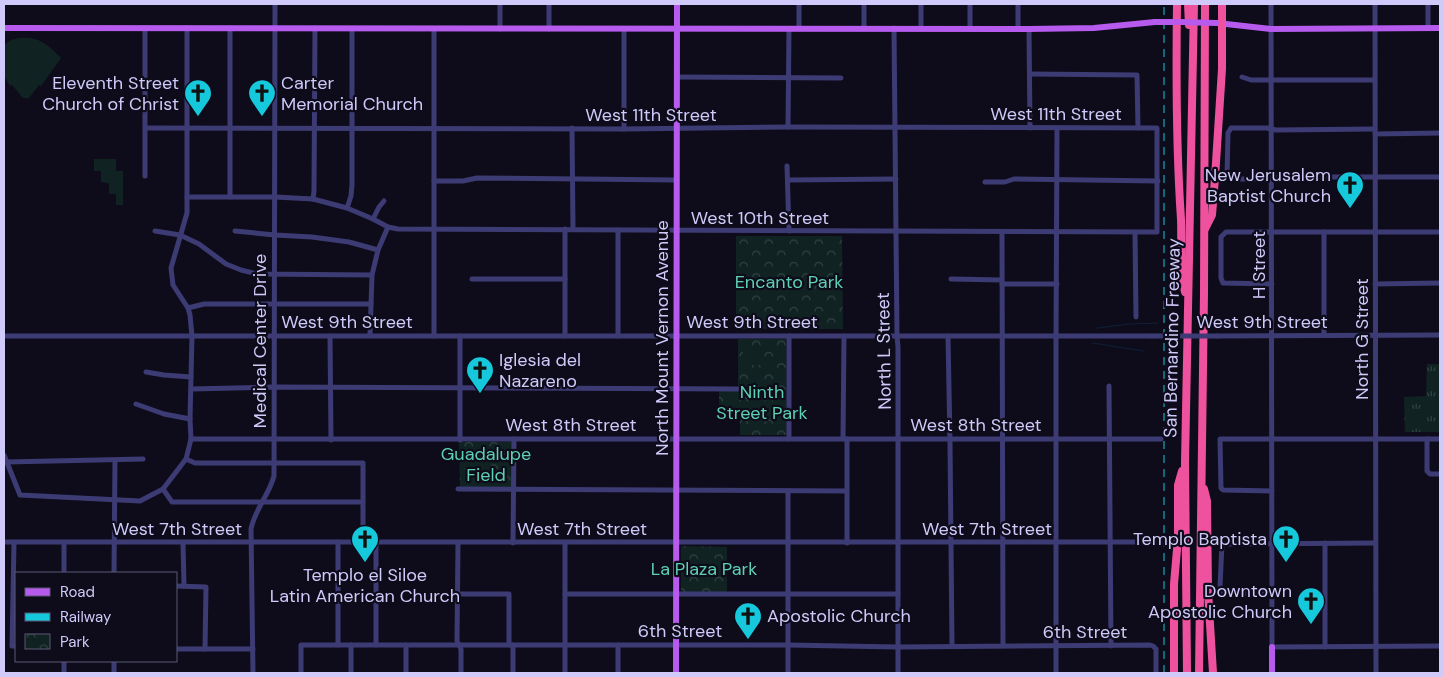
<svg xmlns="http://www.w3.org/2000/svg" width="1444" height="677" viewBox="0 0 1444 677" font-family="'DM Sans',sans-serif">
	<defs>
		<pattern id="grass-tufts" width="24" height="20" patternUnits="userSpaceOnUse" patternTransform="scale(1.25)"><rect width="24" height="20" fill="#102322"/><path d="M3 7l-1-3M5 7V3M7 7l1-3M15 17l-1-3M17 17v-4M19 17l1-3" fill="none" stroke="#324243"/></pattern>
		<pattern id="park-crowns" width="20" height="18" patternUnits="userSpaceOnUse" patternTransform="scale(1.25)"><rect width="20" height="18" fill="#102322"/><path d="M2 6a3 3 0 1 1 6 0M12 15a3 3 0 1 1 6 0" fill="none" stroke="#324243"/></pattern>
	</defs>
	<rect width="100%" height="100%" fill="#0e0c1a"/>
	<path fill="url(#grass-tufts)" d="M1427 364H1440V432H1405L1404 397 1426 396Z"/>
	<g fill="url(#park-crowns)">
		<path d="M736 236H842L843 329H736Z"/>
		<path d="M738 339H786L787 435H740V412H719V391H738Z"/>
		<path d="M459 442H512V487H460Z"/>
		<path d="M681 546 727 547V592H681Z"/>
	</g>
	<g fill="#102322">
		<path d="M19 38C39 36 47 44 61 58L41 86 39 85 29 98H23L12 85 10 86 4 76V45L11 40Z"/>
		<path d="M94 159H116V171H123V205H116V194H109V183L101 182V171H94Z"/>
		<rect x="743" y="346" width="19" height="19"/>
		<path d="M466 448H485L484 462 479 467 464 468V450Z"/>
	</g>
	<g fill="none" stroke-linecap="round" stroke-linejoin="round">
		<g stroke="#0f203b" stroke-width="1">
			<path d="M1097 328 1129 324 1158 323"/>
			<path d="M1093 343 1143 351"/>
		</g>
		<g stroke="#3d3b74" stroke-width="5">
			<path d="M549 4V29"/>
			<path d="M864 4V28"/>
			<path d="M1018 4V29"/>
			<path d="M1271 4 1272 647 1440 646"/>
			<path d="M1375 4 1376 673"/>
			<path d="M145 28V176"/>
			<path d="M230 28V197"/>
			<path d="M894 28 897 336 898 347V673"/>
			<path d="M921 28V4"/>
			<path d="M970 28V4"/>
			<path d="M1428 28V4"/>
			<path d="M500 29V4"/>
			<path d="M799 29V4"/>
			<path d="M1029 29 1030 128"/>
			<path d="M1030 74 1137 75 1138 128"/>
			<path d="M677 77 841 78"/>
			<path d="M1242 77 1251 80H1375"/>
			<path d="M788 127 789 29"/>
			<path d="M145 128 624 129 788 127 1157 128V232L398 229 388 227 373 219 347 208 313 199 275 197H187"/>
			<path d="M572 128 573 229"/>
			<path d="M624 129V29"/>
			<path d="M1375 129 1276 130 1267 128H1231L1228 133 1227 176 1230 179H1267L1276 177H1440"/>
			<path d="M1375 134 1440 133"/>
			<path d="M787 166 789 231"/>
			<path d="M788 180 896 179"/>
			<path d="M434 181H463L477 178 677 180"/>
			<path d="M985 182H1005L1014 179 1158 181"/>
			<path d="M313 199 314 191 315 28"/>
			<path d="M347 208 351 196 352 185V29"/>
			<path d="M373 219 379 207 384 201"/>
			<path d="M155 231 180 235 199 244 226 264 241 270 257 274 372 275"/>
			<path d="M235 231 275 235 312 237 349 242 378 250"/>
			<path d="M1002 232 1003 646"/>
			<path d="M1135 232 1136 317"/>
			<path d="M1324 232V335"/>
			<path d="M472 279H565"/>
			<path d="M951 279 1002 280"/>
			<path d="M1002 284H1057"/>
			<path d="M1272 284 1223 283 1221 278V237L1226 232H1440"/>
			<path d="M1375 284 1440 283"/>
			<path d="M188 308 204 304H371"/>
			<path d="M370 335 372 275 378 250 388 227"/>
			<path d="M4 336H1152"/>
			<path d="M330 336 331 440"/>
			<path d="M434 336V29"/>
			<path d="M460 336V440"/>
			<path d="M565 336V229"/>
			<path d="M618 336V230"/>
			<path d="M789 336V439"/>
			<path d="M948 336 950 442 952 646"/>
			<path d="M1217 336 1440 335"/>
			<path d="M146 372 164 375 191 377"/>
			<path d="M1109 386 1111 646"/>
			<path d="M191 389 274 387 738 389"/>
			<path d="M136 404 164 414 190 419"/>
			<path d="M191 439H1161"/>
			<path d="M843 439 844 336"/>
			<path d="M847 439V543"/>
			<path d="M1427 439V471L1430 474H1440"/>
			<path d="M4 455 20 495 140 501 163 489 186 459 191 439 190 419 192 336 190 315 188 308 173 285 171 268 187 213V28"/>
			<path d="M186 459 195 463H363V542"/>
			<path d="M6 462 143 459"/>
			<path d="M163 489 172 502H362"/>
			<path d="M458 489 847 491"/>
			<path d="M1272 491 1223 490 1221 488 1220 439H1440"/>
			<path d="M4 542H1161"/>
			<path d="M338 542V645"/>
			<path d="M376 542V645"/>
			<path d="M14 543 12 646H16"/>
			<path d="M64 543V573"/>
			<path d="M183 543 184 586"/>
			<path d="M458 543 457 641 461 649V673"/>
			<path d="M513 543 514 439"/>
			<path d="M114 573 115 460"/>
			<path d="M176 586 206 587 205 649"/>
			<path d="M458 594H509V645"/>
			<path d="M565 594H898"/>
			<path d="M1272 594 1221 592 1220 586 1222 544 1375 543"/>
			<path d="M513 645V673"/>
			<path d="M1325 647V543"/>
			<path d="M176 649H253"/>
			<path d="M64 673V661"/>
			<path d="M114 673V661"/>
			<path d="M253 673 251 529C255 509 269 495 274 476L275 4"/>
			<path d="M301 673V645H788L898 647 1150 645 1153 646 1156 649V673"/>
			<path d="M351 673V645"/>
			<path d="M406 673V645"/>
			<path d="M565 673V543"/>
			<path d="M618 673V645"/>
			<path d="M788 673V491"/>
			<path d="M1056 673V341L1057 128"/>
		</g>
		<g stroke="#b75bef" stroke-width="6">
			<path d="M1217 23 1271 29 1440 28"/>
			<path d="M4 28 1029 29 1094 28 1155 22"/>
			<path d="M676 673 677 4"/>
			<path d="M1272 673V647"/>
		</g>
		<g stroke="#ee519d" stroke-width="8">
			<path d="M1177 4C1176 76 1176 147 1181 219 1182 244 1179 268 1185 292"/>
			<path d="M1188 4 1189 25"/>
			<path d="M1205 229 1212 215 1215 178 1222 69V4"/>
			<path d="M1204 489 1207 501 1208 591 1213 673"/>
			<path d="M1174 673V584L1178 538V485L1182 471"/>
			<path d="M1187 673 1185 462 1194 4"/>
			<path d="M1199 673 1204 293 1205 4"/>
		</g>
		<path stroke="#15c8db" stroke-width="1" stroke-dasharray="8 6" stroke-linecap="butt" d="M1164 673V4"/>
		<path stroke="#3d3b74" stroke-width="5" d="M1152 336H1217"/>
		<g stroke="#b75bef" stroke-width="6">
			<path d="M1155 22H1176"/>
			<path d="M1181 22 1216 23"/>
		</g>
	</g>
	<defs>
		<g id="church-pin" transform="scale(1.4375)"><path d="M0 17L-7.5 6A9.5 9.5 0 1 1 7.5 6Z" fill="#15c8db" stroke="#0e0c1a"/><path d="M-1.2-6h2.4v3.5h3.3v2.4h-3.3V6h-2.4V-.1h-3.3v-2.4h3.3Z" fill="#111"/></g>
	</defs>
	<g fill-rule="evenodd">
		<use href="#church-pin" x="198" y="93"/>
		<use href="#church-pin" x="262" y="93"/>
		<use href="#church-pin" x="1350" y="185"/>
		<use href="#church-pin" x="480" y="370"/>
		<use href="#church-pin" x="365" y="539"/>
		<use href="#church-pin" x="1286" y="539"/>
		<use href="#church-pin" x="1311" y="601"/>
		<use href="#church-pin" x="748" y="616"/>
	</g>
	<g text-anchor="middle" stroke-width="4.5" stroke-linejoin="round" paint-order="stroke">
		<g font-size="18" fill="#cfcafa" stroke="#0e0c1a" text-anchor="end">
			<text x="179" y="89">Eleventh Street<tspan x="179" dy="21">Church of Christ</tspan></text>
			<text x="281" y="89" text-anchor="start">Carter<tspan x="281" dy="21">Memorial Church</tspan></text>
			<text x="1331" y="181">New Jerusalem<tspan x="1331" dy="21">Baptist Church</tspan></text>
			<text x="499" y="366" text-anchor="start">Iglesia del<tspan x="499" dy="21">Nazareno</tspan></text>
			<text x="1267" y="545">Templo Baptista</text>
			<text x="365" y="581" text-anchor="middle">Templo el Siloe<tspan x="365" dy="21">Latin American Church</tspan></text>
			<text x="1292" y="597">Downtown<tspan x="1292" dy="21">Apostolic Church</tspan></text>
			<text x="767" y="622" text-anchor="start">Apostolic Church</text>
		</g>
		<g font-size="18" fill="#cfcafa" stroke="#0e0c1a">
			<text x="1056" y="120">West 11th Street</text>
			<text x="651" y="121">West 11th Street</text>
			<text x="760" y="224">West 10th Street</text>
			<text transform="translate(1259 265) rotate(-90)" y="6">H Street</text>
			<text x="347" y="328">West 9th Street</text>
			<text x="752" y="328">West 9th Street</text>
			<text x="1262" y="328">West 9th Street</text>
			<text transform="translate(662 338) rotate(-90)" y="6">North Mount Vernon Avenue</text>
			<text transform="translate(1172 338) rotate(-89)" y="6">San Bernardino Freeway</text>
			<text transform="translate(1362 339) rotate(-90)" y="6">North G Street</text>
			<text transform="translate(260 341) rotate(-90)" y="6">Medical Center Drive</text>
			<text transform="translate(884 351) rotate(-91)" y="6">North L Street</text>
			<text x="571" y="431">West 8th Street</text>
			<text x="976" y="431">West 8th Street</text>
			<text x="177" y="535">West 7th Street</text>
			<text x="582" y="535">West 7th Street</text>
			<text x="987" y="535">West 7th Street</text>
			<text x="680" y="637">6th Street</text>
			<text x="1085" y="638">6th Street</text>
		</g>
		<g font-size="18" fill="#5ed1b4" stroke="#0e0c1a">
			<text x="789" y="288">Encanto Park</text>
			<text x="762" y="398">Ninth<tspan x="762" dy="21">Street Park</tspan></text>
			<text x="486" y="460">Guadalupe<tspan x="486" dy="21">Field</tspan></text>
			<text x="704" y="575">La Plaza Park</text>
		</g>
	</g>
	<rect width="1444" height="677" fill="none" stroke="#cfcafa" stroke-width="10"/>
	<rect x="15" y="572" width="162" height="90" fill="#0e0c1a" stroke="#5b5874"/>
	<rect x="25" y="588" width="25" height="8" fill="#b75bef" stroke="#5b5874"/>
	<text x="60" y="597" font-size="15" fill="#cfcafa">Road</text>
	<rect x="25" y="613" width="25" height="8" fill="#15c8db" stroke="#5b5874"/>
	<text x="60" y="622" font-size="15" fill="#cfcafa">Railway</text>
	<rect x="25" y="634" width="25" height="15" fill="url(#park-crowns)" stroke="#5b5874"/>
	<text x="60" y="647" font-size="15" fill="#cfcafa">Park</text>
</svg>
